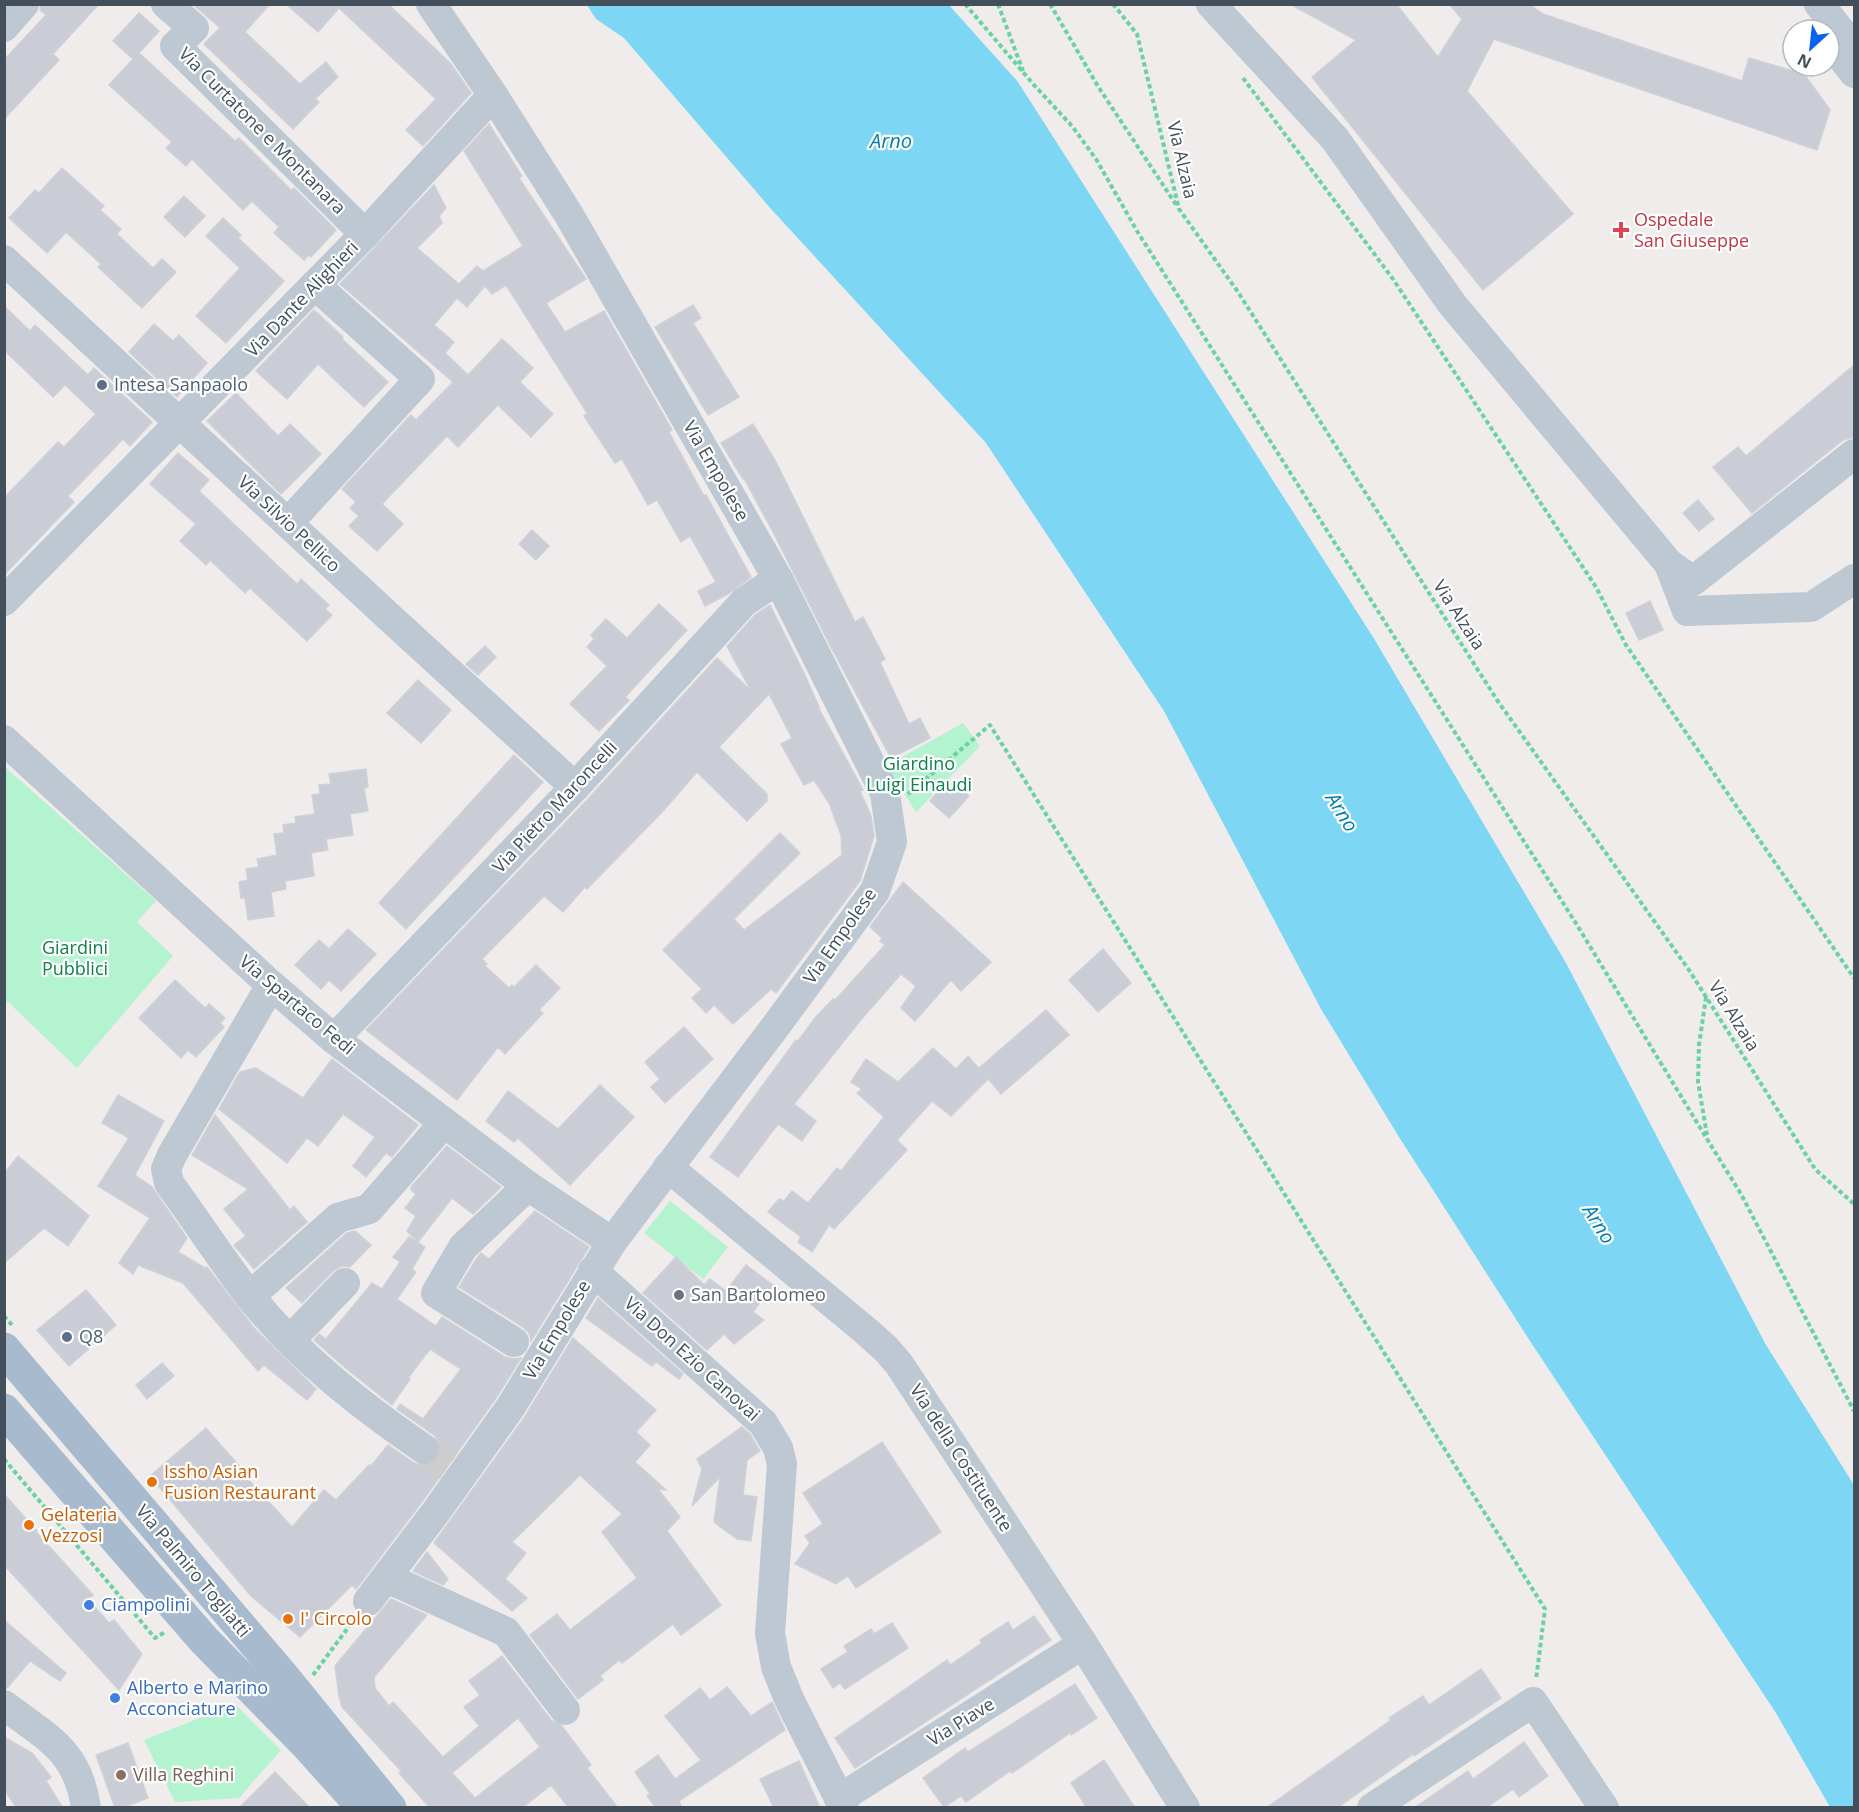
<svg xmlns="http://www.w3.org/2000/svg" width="1859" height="1812" viewBox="0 0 1859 1812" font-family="'Open Sans',sans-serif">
	<rect width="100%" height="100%" fill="#efeceb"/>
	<g fill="#b4f3cf">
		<path d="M963 723 980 746 916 812 886 766Z"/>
		<path d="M5 767 156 901 137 922 173 956 77 1068 5 999Z"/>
		<path d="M670 1201 728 1247 703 1279 644 1233Z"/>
		<path d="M235 1704 281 1750 239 1798 175 1802 144 1740Z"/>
	</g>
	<path fill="#7dd7f4" d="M587 5H949L1018 82 1373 637 1566 963 1766 1345 1854 1485V1807H1830L1776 1713 1530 1341 1399 1137 1321 1009 1164 711 986 443 772 210 624 38 596 19Z"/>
	<g fill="#cacdd5" stroke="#cfd1d9" stroke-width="1.5" fill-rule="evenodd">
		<path d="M41 4H99L53 54 59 60 4 119V60L46 15 40 10Z"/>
		<path d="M193 4H270L245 32 300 84 326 62 338 77 315 99 319 102 293 129 204 44 220 28Z"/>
		<path d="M286 4H388L451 64 471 93 423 146 406 130 436 99 339 8 318 32Z"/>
		<path d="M1290 4H1396L1438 57 1462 19 1449 4H1529L1543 14 1742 81 1749 58 1804 74 1830 110 1817 150 1494 39 1467 91 1573 214 1483 290 1312 77 1356 40Z"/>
		<path d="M139 13 159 31 139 53 235 141 239 138 292 191 294 188 336 230 311 257 309 255 304 260 274 233 279 227 252 201 243 210 192 159 186 166 166 148 172 142 109 85 133 59 113 41Z"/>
		<path d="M489 124 522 176 519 178 586 279 546 303 565 332 604 311 672 430 669 432 704 496 706 495 751 577 728 594 705 606 698 591 716 582 690 536 681 542 657 500 648 505 622 459 615 463 584 416 587 413 506 285 492 294 485 286 467 307 457 298 434 325 454 342 445 353 468 375 502 339 533 368 520 382 553 414 531 437 498 405 458 447 447 436 382 504 403 524 377 551 349 526 359 516 350 508 356 502 342 489 411 415 416 420 453 382 340 284 434 185 446 208 439 216 442 223 417 248 459 284 477 266 483 271 523 246 464 151Z"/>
		<path d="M62 168 104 206 100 210 121 229 117 234 153 268 162 259 176 272 142 308 98 267 101 264 66 232 47 253 9 218 35 190 39 193Z"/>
		<path d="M184 196 205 216 185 237 164 217Z"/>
		<path d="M223 218 241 235 238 238 284 281 226 343 196 316 240 268 206 236Z"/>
		<path d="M693 305 701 318 693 323 739 397 708 415 655 327Z"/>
		<path d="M4 306 30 331 35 325 88 375 94 368 152 422 130 446 123 439 68 496 74 502 4 575V498L58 442 64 447 96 414 65 385 53 397 4 350Z"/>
		<path d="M314 310 343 337 342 339 388 382 364 407 318 364 287 399 256 371Z"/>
		<path d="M154 324 173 341 179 335 207 363 177 397 129 352Z"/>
		<path d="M1854 365V437L1843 440 1752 513 1713 467 1738 447 1746 456Z"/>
		<path d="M236 393 278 436 290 424 321 454 281 494 207 421Z"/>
		<path d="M753 424 775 460 855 622 863 617 885 659 880 662 909 724 920 718 930 738 891 758 833 651 774 534 744 478 743 479 721 443Z"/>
		<path d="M178 453 209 480 199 491 297 584 301 579 329 605 325 609 332 615 307 641 250 588 245 593 210 560 206 565 180 541 196 524 150 484Z"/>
		<path d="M1698 500 1714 519 1699 531 1683 513Z"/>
		<path d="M532 530 549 546 536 560 519 544Z"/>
		<path d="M1650 601 1663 630 1639 640 1626 613Z"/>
		<path d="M659 604 687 630 625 697 629 700 599 731 570 704 607 666 587 647 594 639 591 635 606 619 627 638Z"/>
		<path d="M770 605 804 673 819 707H818L863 790 860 791 871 816 874 836 860 881 776 993 771 989 733 1024 714 1005 706 1013 692 998 702 989 663 950 780 833 800 853 734 919 744 930 842 855 841 835 829 803 814 780 804 785 781 744 792 738 769 694 719 747 767 794V801L747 821 697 772 664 810 587 889 585 887 563 912 544 896 482 959 487 964 485 966 509 988 512 985 514 987 536 965 560 988 539 1010 543 1013 505 1054 498 1047 457 1100 366 1030 588 799 717 658 751 691 727 646 755 615Z"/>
		<path d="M485 646 496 657 478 675 466 664Z"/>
		<path d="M418 680 451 710 421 743 387 713Z"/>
		<path d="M514 755 543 782 406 929 379 903Z"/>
		<path d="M366 769 368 787 364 788 368 811 350 814 353 835 326 839 328 850 311 853 314 876 285 881 286 889 271 892 274 916 248 920 245 898H241L239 882 248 880 246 869 259 867 257 859 277 855 274 834 284 833 283 825 296 823 295 817 315 814 312 795 320 794 319 785 331 784 329 774Z"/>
		<path d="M949 779 969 796 949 818 930 801Z"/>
		<path d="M903 882 991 962 961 991 951 980 915 1021 901 1008 916 986 901 974 859 1022 794 1104 816 1121 802 1141 778 1124 738 1177 710 1157 796 1040 798 1041 815 1018 833 999 835 1000 885 945 880 941 882 938 870 927Z"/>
		<path d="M348 929 376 954 341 991 329 980 321 989 295 965 319 940 329 949Z"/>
		<path d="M1103 949 1131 983 1098 1012 1069 980Z"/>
		<path d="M175 980 205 1008 209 1004 225 1018 220 1023 224 1027 196 1057 188 1050 181 1058 139 1018Z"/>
		<path d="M1046 1010 1069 1035 1001 1094 979 1068Z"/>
		<path d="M684 1027 713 1059 665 1103 651 1087 660 1079 645 1062Z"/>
		<path d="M933 1048 956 1069 968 1056 988 1079 951 1116 932 1101 897 1140 907 1150 834 1229 829 1225 812 1252 798 1242 801 1237 768 1212 779 1199 784 1201 792 1191 808 1203 837 1168 841 1171 884 1117 857 1093 862 1089 851 1082 866 1059 898 1082Z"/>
		<path d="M332 1059 418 1125 392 1157 386 1153 366 1177 353 1166 375 1137 343 1114 318 1146 307 1138 287 1163 219 1109 240 1072 256 1068 303 1098Z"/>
		<path d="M600 1085 634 1117 570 1185 518 1138 514 1142 486 1121 508 1091 558 1129Z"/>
		<path d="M118 1095 164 1121 135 1175 152 1187 187 1238 178 1252 205 1268 207 1267 255 1329 316 1389 307 1400 264 1365 258 1371 183 1283 138 1265 133 1274 119 1263 150 1218 98 1186 129 1138 102 1123Z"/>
		<path d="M215 1115 290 1210 294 1206 307 1222 254 1269 234 1245 246 1236 224 1209 248 1189 192 1155Z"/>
		<path d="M447 1146 501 1187 473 1214 452 1198 418 1242 407 1231 416 1216 405 1208 416 1194 411 1190V1187Z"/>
		<path d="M18 1156 89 1216 68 1246 44 1228 4 1263V1174Z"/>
		<path d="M535 1211 589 1247 531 1341 529 1333 523 1327 459 1287 477 1258 481 1253 489 1259Z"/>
		<path d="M355 1231 371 1245 350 1267 341 1266 333 1271 302 1303 286 1288 347 1233Z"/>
		<path d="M409 1237 425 1247 412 1269 416 1272 397 1299 436 1326 442 1317 505 1357 513 1359 521 1358 496 1398 421 1503 356 1589 352 1585 300 1637 251 1596 150 1476 206 1428 247 1475 245 1476 292 1527 324 1490 336 1500 369 1465 371 1466 388 1445 414 1463 422 1466 431 1465 438 1459 441 1450 439 1441 434 1435 397 1409 400 1404 423 1419 461 1369 430 1349 408 1378 410 1379 392 1405 342 1365 314 1340 319 1334 326 1339 372 1283 382 1289 400 1262 393 1257Z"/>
		<path d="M676 1257 704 1285 710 1279 726 1291 746 1265 773 1285 753 1312 764 1320 734 1344 724 1334 707 1350 643 1293Z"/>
		<path d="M86 1290 116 1325 69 1366 37 1330Z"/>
		<path d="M598 1298 683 1374 679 1379 656 1362 652 1366 586 1318Z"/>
		<path d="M573 1338 656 1410 636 1432 650 1445 635 1462 666 1490 658 1489 680 1517 667 1531 721 1605 681 1635 673 1624 622 1663 619 1660 600 1676 603 1680 578 1699 530 1635 557 1614 570 1630 637 1578 602 1532 622 1514 580 1475 512 1542 526 1553 505 1579 527 1598 512 1611 434 1543 524 1418Z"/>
		<path d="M162 1363 174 1376 147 1399 136 1385Z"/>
		<path d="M742 1427 750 1434 760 1451 747 1460 743 1495 757 1497 751 1541 737 1539 714 1522 720 1477 692 1506 702 1469 697 1459Z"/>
		<path d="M882 1442 941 1532 856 1588 848 1576 836 1584 795 1564 810 1543 805 1536 823 1524 803 1493Z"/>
		<path d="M4 1494 37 1531 36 1532 93 1595 88 1599 109 1623 114 1620 142 1654 119 1690 4 1565Z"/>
		<path d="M427 1552 448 1579 443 1585 413 1571Z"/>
		<path d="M391 1599 427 1615 374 1677 375 1688 389 1706 393 1702 443 1757 479 1726 464 1707 480 1695 469 1681 502 1656 551 1720 562 1726 591 1765 587 1768 618 1808H569L551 1785 522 1808H430L399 1773 401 1771 342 1707 339 1696 335 1666ZM518 1718 540 1747 475 1798 452 1773Z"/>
		<path d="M1034 1616 1051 1640 855 1768 835 1738 947 1660 950 1665 982 1643 980 1640 1008 1622 1013 1630Z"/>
		<path d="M4 1620 66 1673 60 1681 30 1661 7 1688H4Z"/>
		<path d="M892 1623 908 1648 845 1689 840 1683 833 1688 821 1669 848 1652 844 1646 871 1629 874 1634Z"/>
		<path d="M1481 1669 1501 1698 1414 1756 1413 1754 1337 1808H1266L1391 1720 1389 1718 1423 1696 1429 1705Z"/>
		<path d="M1075 1684 1097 1718 1071 1735 1070 1733 1012 1773 1010 1771 966 1802 961 1796 944 1807 923 1778 965 1748 968 1752Z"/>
		<path d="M727 1687 751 1716 772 1702 785 1730 679 1801 682 1808H656L647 1796 650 1794 635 1772 658 1755 675 1779 701 1760 665 1716 700 1688 710 1700Z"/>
		<path d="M4 1737 32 1753 51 1777 46 1781 63 1808H17L4 1790Z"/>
		<path d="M1524 1742 1548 1776 1519 1797 1513 1789 1486 1808H1414L1468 1771 1473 1779Z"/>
		<path d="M128 1743 148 1798 121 1808H115L96 1755Z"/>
		<path d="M1104 1760 1135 1808H1087L1071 1783Z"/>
		<path d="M799 1761 820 1808H774L760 1779Z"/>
		<path d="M275 1772 310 1808H239Z"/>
	</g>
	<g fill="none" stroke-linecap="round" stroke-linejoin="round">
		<path stroke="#cdcdce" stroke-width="30" stroke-dasharray="30 15" stroke-linecap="butt" d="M424 1449 454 1470"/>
		<g stroke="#69d3a3" stroke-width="4" stroke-dasharray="4.5 3" stroke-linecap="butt">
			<path d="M965 4 1034 85 1072 126 1096 159 1137 231 1577 925 1707 1139 1741 1194 1854 1411"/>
			<path d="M998 4 1023 71"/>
			<path d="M1050 4 1099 88 1177 206"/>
			<path d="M1113 4 1137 34 1179 209 1238 292 1497 700 1689 970 1815 1169 1854 1204"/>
			<path d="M1243 78 1393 279 1596 587 1626 645 1854 978"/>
			<path d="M908 794 990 725 1545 1609 1536 1680"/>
			<path d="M1706 997 1699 1045 1698 1082 1707 1135"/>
			<path d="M4 1316 12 1325"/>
			<path d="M4 1459 155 1638 165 1632"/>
			<path d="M313 1675 353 1621"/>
		</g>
		<g stroke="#bdc8d3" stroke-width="30">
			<path d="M166 4 194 28 175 46 365 234"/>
			<path d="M1211 4 1335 139 1452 304 1669 564 1693 581 1854 454"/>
			<path d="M1819 4 1854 48"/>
			<path d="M4 27 24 4"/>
			<path d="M1829 41 1854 73"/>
			<path d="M4 260 388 616 575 787"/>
			<path d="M288 523 420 379 315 285"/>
			<path d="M1669 564 1687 611 1811 607 1854 579"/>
			<path d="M4 601 365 234 493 95"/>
			<path d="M4 740 271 985 334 1039 528 1186 612 1242"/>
			<path d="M271 985 172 1155 166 1169 169 1183C196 1220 221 1259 249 1295 297 1356 360 1405 424 1449"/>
			<path d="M334 1039 575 787 744 602 778 579"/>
			<path d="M668 1167 866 1331 886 1349 899 1364 1083 1644 1185 1808"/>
			<path d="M593 1271 763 1423 778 1448 782 1464 770 1633 776 1667 789 1699 844 1808"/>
			<path d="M250 1296 338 1218 369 1209 444 1123"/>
			<path d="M290 1340 345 1283"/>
			<path d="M514 1342 436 1293 463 1247 528 1186"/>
			<path d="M387 1578 506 1632 565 1710"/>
			<path d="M368 1601 435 1513 510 1408 612 1242 775 1027 875 891 892 842 885 793 778 579 569 215 493 95 431 4"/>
			<path d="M4 1705C47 1738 78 1750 86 1808"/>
			<path d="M839 1799 1083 1644"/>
			<path d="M1372 1808 1533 1702 1604 1808"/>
		</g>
		<g stroke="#a8bace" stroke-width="33">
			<path d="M4 1349 281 1674 390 1808"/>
			<path d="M4 1410 204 1640 307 1745 361 1805"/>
		</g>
	</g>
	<path fill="#e0444e" stroke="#fff" stroke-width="2" d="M1618 221h6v6h6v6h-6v6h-6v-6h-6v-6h6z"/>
	<g fill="#5c6f8a" stroke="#fff" stroke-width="2">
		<circle cx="102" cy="385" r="6"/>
		<circle cx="67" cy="1337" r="6"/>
	</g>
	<circle fill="#6b7280" stroke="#fff" stroke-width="2" cx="679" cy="1295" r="6"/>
	<g fill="#e8710a" stroke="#fff" stroke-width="2">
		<circle cx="152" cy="1482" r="6"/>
		<circle cx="29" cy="1525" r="6"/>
		<circle cx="288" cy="1619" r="6"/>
	</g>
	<g fill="#3f7fe0" stroke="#fff" stroke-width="2">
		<circle cx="89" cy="1605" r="6"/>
		<circle cx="115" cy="1698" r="6"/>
	</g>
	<circle fill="#8d6e63" stroke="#fff" stroke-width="2" cx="121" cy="1775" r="6"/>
	<g text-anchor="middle" stroke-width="4.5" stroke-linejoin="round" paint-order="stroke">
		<g font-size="18" fill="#434f5b" stroke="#fff">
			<text transform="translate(262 131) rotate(45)" y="6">Via Curtatone e Montanara</text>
			<text transform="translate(1182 160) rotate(77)" y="6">Via Alzaia</text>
			<text transform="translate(302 299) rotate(-46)" y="6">Via Dante Alighieri</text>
			<text transform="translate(716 471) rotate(60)" y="6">Via Empolese</text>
			<text transform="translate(289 524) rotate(43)" y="6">Via Silvio Pellico</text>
			<text transform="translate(1459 615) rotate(57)" y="6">Via Alzaia</text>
			<text transform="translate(555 807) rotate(-47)" y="6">Via Pietro Maroncelli</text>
			<text transform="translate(840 936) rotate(-55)" y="6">Via Empolese</text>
			<text transform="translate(297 1005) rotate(40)" y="6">Via Spartaco Fedi</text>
			<text transform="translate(1734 1016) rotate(58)" y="6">Via Alzaia</text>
			<text transform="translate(557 1330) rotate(-59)" y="6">Via Empolese</text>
			<text transform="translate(692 1359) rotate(42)" y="6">Via Don Ezio Canovai</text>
			<text transform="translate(961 1458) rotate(57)" y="6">Via della Costituente</text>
			<text transform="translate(193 1571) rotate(50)" y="6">Via Palmiro Togliatti</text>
			<text transform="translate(961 1722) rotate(-32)" y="6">Via Piave</text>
		</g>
		<g font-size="18" fill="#be3a42" stroke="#fff" text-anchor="start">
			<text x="1634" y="226">Ospedale<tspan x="1634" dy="21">San Giuseppe</tspan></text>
		</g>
		<g font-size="18" fill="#4e5e75" stroke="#fff" text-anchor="start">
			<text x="114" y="391">Intesa Sanpaolo</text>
			<text x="79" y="1343">Q8</text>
		</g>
		<g font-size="18" fill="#0d824c" stroke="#fff">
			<text x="919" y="770">Giardino<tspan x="919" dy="21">Luigi Einaudi</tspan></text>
			<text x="75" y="954">Giardini<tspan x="75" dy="21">Pubblici</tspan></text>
		</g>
		<g font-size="18" fill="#5b616d" stroke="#fff" text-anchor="start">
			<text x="691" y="1301">San Bartolomeo</text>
		</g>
		<g font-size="18" fill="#c56008" stroke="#fff" text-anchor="start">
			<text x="164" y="1478">Issho Asian<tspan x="164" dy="21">Fusion Restaurant</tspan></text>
			<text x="41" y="1521">Gelateria<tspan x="41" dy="21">Vezzosi</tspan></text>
			<text x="300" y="1625">I' Circolo</text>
		</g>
		<g font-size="18" fill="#366cbe" stroke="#fff" text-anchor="start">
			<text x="101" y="1611">Ciampolini</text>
			<text x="127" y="1694">Alberto e Marino<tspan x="127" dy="21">Acconciature</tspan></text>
		</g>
		<g font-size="18" fill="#785e54" stroke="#fff" text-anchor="start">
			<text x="133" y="1781">Villa Reghini</text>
		</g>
		<g font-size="20" font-style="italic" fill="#017fa9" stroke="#fff">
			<text x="891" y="148">Arno</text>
			<text transform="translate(1342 812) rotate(58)" y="7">Arno</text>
			<text transform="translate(1599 1224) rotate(58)" y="7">Arno</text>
		</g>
	</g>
	<rect width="1859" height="1812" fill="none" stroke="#434f5b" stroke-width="12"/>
	<g transform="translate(1811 48) rotate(207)"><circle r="28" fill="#ffffff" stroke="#b4b9bd" stroke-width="1.5"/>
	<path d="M0-4.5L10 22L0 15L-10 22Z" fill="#0763ed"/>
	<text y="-9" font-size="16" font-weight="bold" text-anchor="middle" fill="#434f5b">N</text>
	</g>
</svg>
